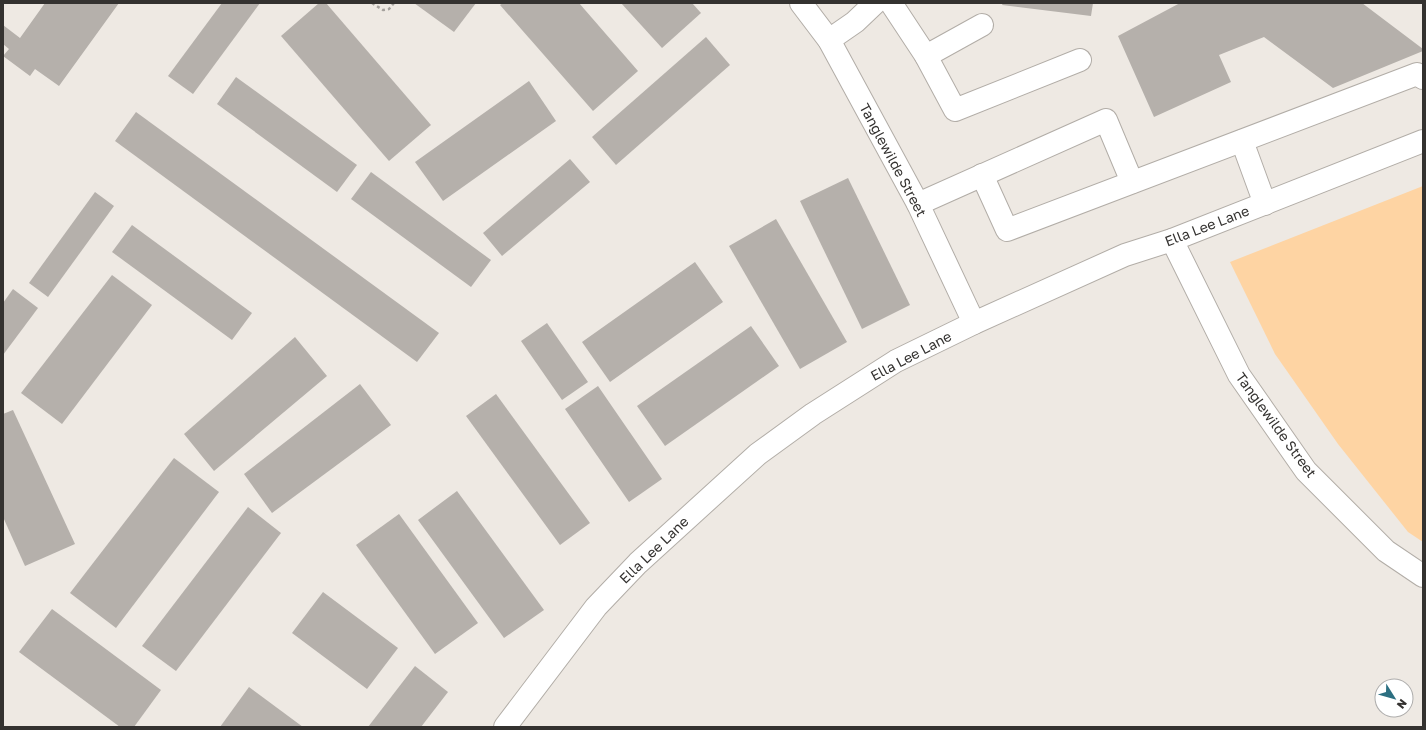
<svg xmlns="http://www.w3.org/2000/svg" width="1426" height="730" viewBox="0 0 1426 730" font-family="'Golos Text',sans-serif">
	<rect width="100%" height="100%" fill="#eee9e3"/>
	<path fill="#fed4a3" d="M1423 186V542L1408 532 1338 444 1275 354 1230 262Z"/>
	<g fill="#b5b0ab">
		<path d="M45 3H119L59 86 35 69 30 76 3 56 9 49 3 44V25L20 38Z"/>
		<path d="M222 3H260L193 94 168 76Z"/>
		<path d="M319 3H326L431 125 389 161 281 36Z"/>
		<path d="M414 3H476L454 32Z"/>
		<path d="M503 3H579L638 71 593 111 500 5Z"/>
		<path d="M621 3H692L701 13 662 48Z"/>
		<path d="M1003 3H1093L1091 16 1002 5Z"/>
		<path d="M1180 3H1362L1423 49V51L1333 88 1264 37 1219 55 1231 82 1154 117 1118 36Z"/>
		<path d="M706 37 730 65 616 165 592 137Z"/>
		<path d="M236 77 357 165 337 192 217 104Z"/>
		<path d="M529 81 556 121 443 201 415 162Z"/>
		<path d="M136 112 439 333 417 362 115 141Z"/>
		<path d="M570 159 590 182 502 256 483 233Z"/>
		<path d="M371 172 491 260 471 287 351 199Z"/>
		<path d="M848 178 910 305 862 329 800 201Z"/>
		<path d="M95 192 114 206 48 297 29 283Z"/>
		<path d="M776 219 847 342 800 369 729 246Z"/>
		<path d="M132 225 252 313 232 340 112 252Z"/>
		<path d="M695 262 723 302 610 382 582 342Z"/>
		<path d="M112 275 152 305 62 424 21 393Z"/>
		<path d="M13 289 38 308 3 355V303Z"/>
		<path d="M547 323 588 382 562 400 521 341Z"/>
		<path d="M751 326 779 366 665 446 637 406Z"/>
		<path d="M295 337 327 376 214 471 184 434Z"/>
		<path d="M360 384 391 425 272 513 244 474Z"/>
		<path d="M598 386 662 479 629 502 565 409Z"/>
		<path d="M496 394 590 523 560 545 466 416Z"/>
		<path d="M13 410 75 544 25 566 3 517V414Z"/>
		<path d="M174 458 219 492 116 628 70 593Z"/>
		<path d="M457 491 544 610 504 638 418 520Z"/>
		<path d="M248 507 281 533 176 671 142 646Z"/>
		<path d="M399 514 478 623 435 654 356 545Z"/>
		<path d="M323 592 398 648 367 689 292 633Z"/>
		<path d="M52 609 161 690 134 727H120L19 652Z"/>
		<path d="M415 666 448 692 421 727H368Z"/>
		<path d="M249 687 303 727H220Z"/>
	</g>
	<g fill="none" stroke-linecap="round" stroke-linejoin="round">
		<g stroke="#b2ada7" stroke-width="24">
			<g id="minor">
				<path d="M801 3 829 40 918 204 974 323"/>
				<path d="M891 3 926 56 955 110 1080 60"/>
				<path d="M829 40 855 22 875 3"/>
				<path d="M926 56 982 25"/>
				<path d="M1242 141 1265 204"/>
				<path d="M982 175 1007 230 1417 74 1423 78"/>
				<path d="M918 204 1106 120 1132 182"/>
				<path d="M1172 240 1239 375 1306 471 1386 551 1423 576"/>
				<path d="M505 727 596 607 638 563 758 454 813 414 896 361 974 323 1125 255 1172 240 1423 141"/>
			</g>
		</g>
		<path stroke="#a4a09c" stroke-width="2.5" stroke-dasharray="3 3" stroke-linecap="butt" d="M372 3 383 10 389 9 394 3"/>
		<use href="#minor" stroke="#fff" stroke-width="22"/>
	</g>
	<g text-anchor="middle" stroke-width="3" stroke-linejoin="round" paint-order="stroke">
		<g font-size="14" fill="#343230" stroke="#fff">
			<text transform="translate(893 160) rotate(62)" y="5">Tanglewilde Street</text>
			<text transform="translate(1207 226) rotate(-21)" y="5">Ella Lee Lane</text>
			<text transform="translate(911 356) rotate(-28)" y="5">Ella Lee Lane</text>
			<text transform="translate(1276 425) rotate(54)" y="5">Tanglewilde Street</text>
			<text transform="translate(654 550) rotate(-44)" y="5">Ella Lee Lane</text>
		</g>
	</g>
	<rect width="1426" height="730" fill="none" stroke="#343230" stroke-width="8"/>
	<g transform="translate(1394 698) rotate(127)"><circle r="19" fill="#ffffff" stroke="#aeadac"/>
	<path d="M0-3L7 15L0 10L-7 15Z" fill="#2c6f81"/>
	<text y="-6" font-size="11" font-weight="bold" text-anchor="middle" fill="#343230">N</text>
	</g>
</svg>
